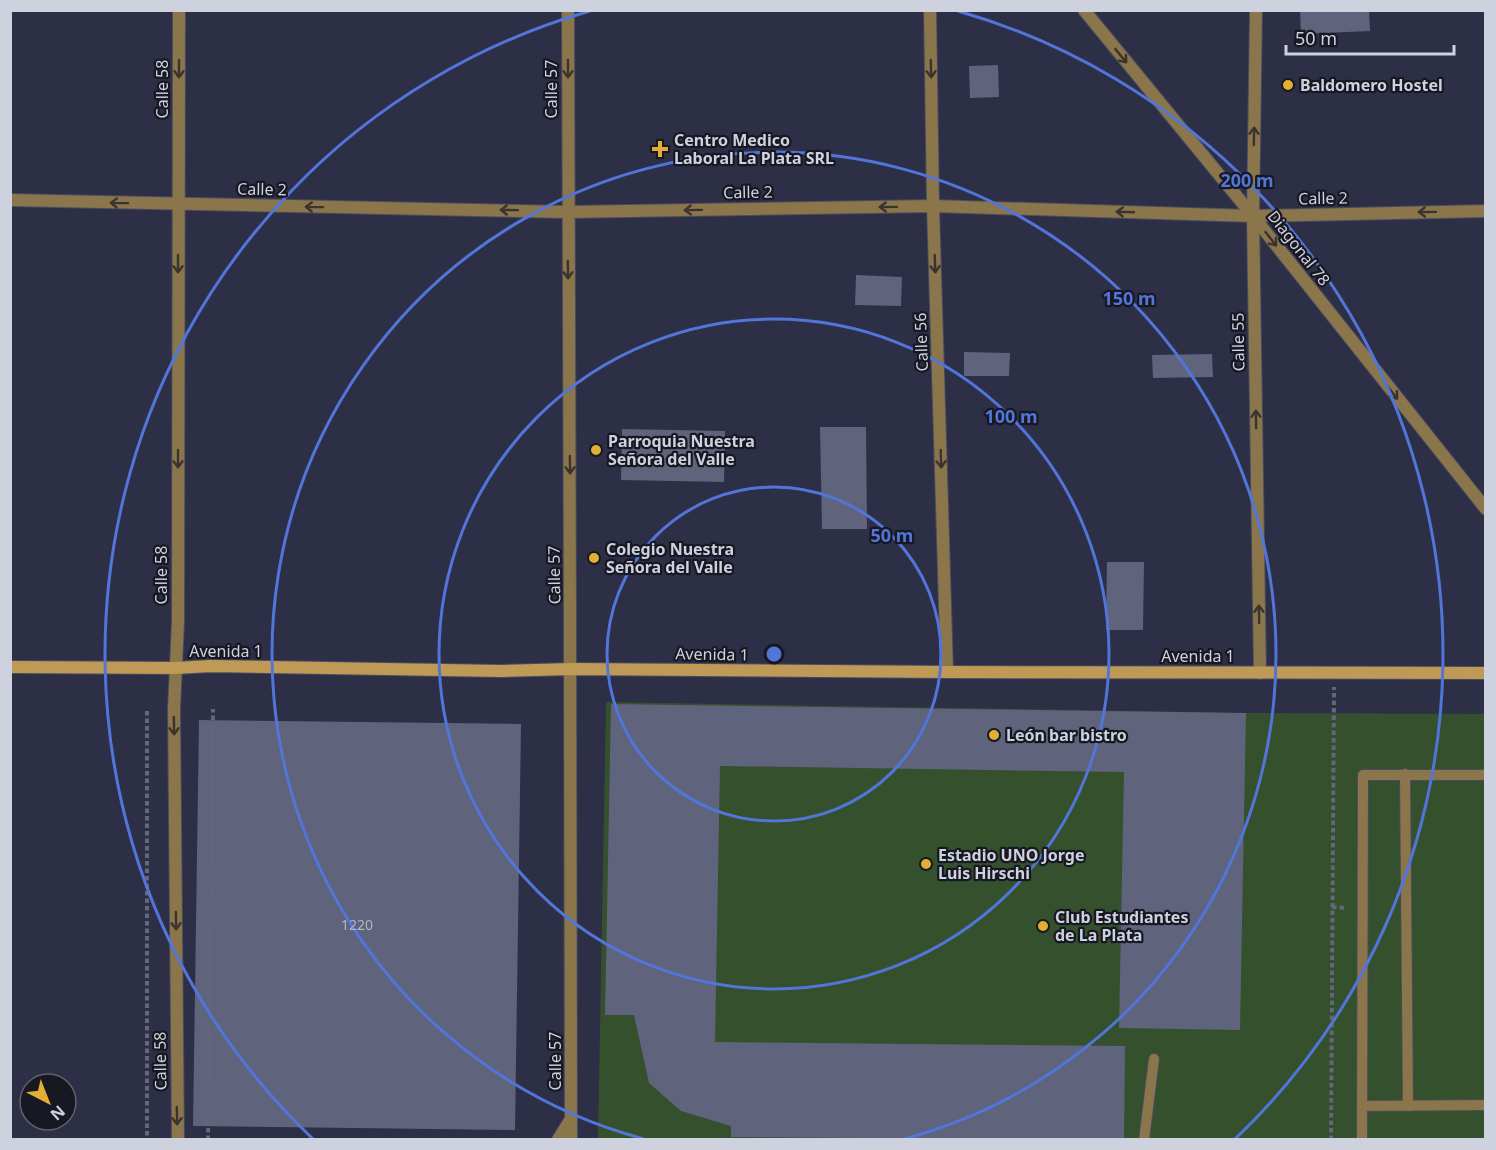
<svg xmlns="http://www.w3.org/2000/svg" width="1496" height="1150" viewBox="0 0 1496 1150" font-family="'Noto Sans',sans-serif">
	<rect width="100%" height="100%" fill="#2c2f45"/>
	<path fill="#34502d" d="M606 702 1246 713 1485 714V1139H802L598 1138Z"/>
	<g fill="#5f637b">
		<path d="M1300 10H1369L1370 31 1301 34Z"/>
		<path d="M998 65 999 97 970 98 969 66Z"/>
		<path d="M856 275 902 277 901 306 855 305Z"/>
		<path d="M964 352 1010 353 1009 376H964Z"/>
		<path d="M1212 354 1213 377 1153 378 1152 355Z"/>
		<path d="M820 427H866L867 529H822Z"/>
		<path d="M622 429 725 431 724 482 621 480Z"/>
		<path d="M1107 562H1144L1143 630H1106Z"/>
		<path d="M611 704 1246 713 1240 1030 1119 1028 1124 772 720 766 715 1042 1125 1046 1124 1140 731 1137V1126L681 1111 649 1083 634 1015H605Z"/>
		<path d="M199 720 521 724 515 1130 193 1126Z"/>
	</g>
	<g fill="none" stroke-linecap="round" stroke-linejoin="round">
		<g stroke="#494c61" stroke-width="12">
			<g id="service">
				<path d="M1405 774 1408 1106"/>
				<path d="M1362 1106 1486 1105"/>
				<path d="M1144 1140 1154 1059"/>
				<path d="M1362 1140 1363 775H1486"/>
			</g>
		</g>
		<g stroke="#494c61" stroke-width="14">
			<g id="minor">
				<path d="M568 10C567 387 573 763 571 1140"/>
				<path d="M930 10 933 206 947 672"/>
				<path d="M1084 10 1253 216 1486 509"/>
				<path d="M1256 10 1253 216 1260 673"/>
				<path d="M10 200 567 212 933 206 1253 216 1486 211"/>
				<path d="M178 1140 174 709 178 621 179 10"/>
				<path d="M558 1140 571 1119"/>
			</g>
		</g>
		<g stroke="#494c61" stroke-width="14">
			<path id="secondary" d="M10 667 176 668 210 666 501 671 572 669 947 672 1486 673"/>
		</g>
		<g stroke="#64677a" stroke-width="4" stroke-dasharray="4.5 3" stroke-linecap="butt">
			<path d="M147 711V1140"/>
			<path d="M1332 907 1346 908"/>
			<path d="M208 1140 213 709"/>
			<path d="M1331 1140 1334 687"/>
		</g>
		<use href="#service" stroke="#8b754b" stroke-width="10"/>
		<use href="#minor" stroke="#8b754b" stroke-width="12"/>
		<use href="#secondary" stroke="#be9a56" stroke-width="12"/>
	</g>
	<defs><path id="oneway-shaft" d="M-6 0H5M1.5-3L5.5 0L1.5 3" fill="none" stroke-width="1.6" stroke-linecap="round" stroke-linejoin="round" transform="scale(1.5)"/></defs>
	<g stroke="#3a342e">
		<use href="#oneway-shaft" transform="translate(1121 56) rotate(51)"/>
		<use href="#oneway-shaft" transform="translate(179 69) rotate(90)"/>
		<use href="#oneway-shaft" transform="translate(568 69) rotate(90)"/>
		<use href="#oneway-shaft" transform="translate(931 69) rotate(89)"/>
		<use href="#oneway-shaft" transform="translate(1254 136) rotate(-89)"/>
		<use href="#oneway-shaft" transform="translate(119 203) rotate(-179)"/>
		<use href="#oneway-shaft" transform="translate(314 207) rotate(-179)"/>
		<use href="#oneway-shaft" transform="translate(888 207) rotate(179)"/>
		<use href="#oneway-shaft" transform="translate(509 210) rotate(-179)"/>
		<use href="#oneway-shaft" transform="translate(693 210) rotate(179)"/>
		<use href="#oneway-shaft" transform="translate(1125 212) rotate(-178)"/>
		<use href="#oneway-shaft" transform="translate(1427 212) rotate(179)"/>
		<use href="#oneway-shaft" transform="translate(1271 239) rotate(52)"/>
		<use href="#oneway-shaft" transform="translate(178 264) rotate(90)"/>
		<use href="#oneway-shaft" transform="translate(935 264) rotate(88)"/>
		<use href="#oneway-shaft" transform="translate(568 270) rotate(89)"/>
		<use href="#oneway-shaft" transform="translate(1392 392) rotate(52)"/>
		<use href="#oneway-shaft" transform="translate(1256 419) rotate(-91)"/>
		<use href="#oneway-shaft" transform="translate(178 459) rotate(90)"/>
		<use href="#oneway-shaft" transform="translate(941 459) rotate(88)"/>
		<use href="#oneway-shaft" transform="translate(570 465) rotate(89)"/>
		<use href="#oneway-shaft" transform="translate(1259 614) rotate(-91)"/>
		<use href="#oneway-shaft" transform="translate(174 726) rotate(89)"/>
		<use href="#oneway-shaft" transform="translate(176 921) rotate(89)"/>
		<use href="#oneway-shaft" transform="translate(177 1116) rotate(89)"/>
	</g>
	<g fill="none" stroke="#5275da" stroke-width="3">
		<circle cx="774" cy="654" r="167"/>
		<circle cx="774" cy="654" r="335"/>
		<path d="M644 1139A502 502 0 1 1 904 1139"/>
		<path d="M313 1139A669 669 0 0 1 590 11M958 11A669 669 0 0 1 1235 1139"/>
	</g>
	<g fill="#e2af34" stroke="#171822" stroke-width="2">
		<circle cx="1288" cy="85" r="6"/>
		<path d="M657 140h6v6h6v6h-6v6h-6v-6h-6v-6h6z"/>
		<circle cx="596" cy="450" r="6"/>
		<circle cx="594" cy="558" r="6"/>
		<circle cx="994" cy="735" r="6"/>
		<circle cx="926" cy="864" r="6"/>
		<circle cx="1043" cy="926" r="6"/>
	</g>
	<g text-anchor="middle" stroke-width="4.5" stroke-linejoin="round" paint-order="stroke">
		<g font-size="14" fill="#b2b6c5">
			<text x="357" y="930">1220</text>
		</g>
		<g font-size="16" font-weight="bold" fill="#ced1de" stroke="#171822" text-anchor="start">
			<text x="1300" y="91">Baldomero Hostel</text>
			<text x="674" y="146">Centro Medico<tspan x="674" dy="18">Laboral La Plata SRL</tspan></text>
			<text x="608" y="447">Parroquia Nuestra<tspan x="608" dy="18">Señora del Valle</tspan></text>
			<text x="606" y="555">Colegio Nuestra<tspan x="606" dy="18">Señora del Valle</tspan></text>
			<text x="1006" y="741">León bar bistro</text>
			<text x="938" y="861">Estadio UNO Jorge<tspan x="938" dy="18">Luis Hirschi</tspan></text>
			<text x="1055" y="923">Club Estudiantes<tspan x="1055" dy="18">de La Plata</tspan></text>
		</g>
		<g font-size="16" fill="#ced1de" stroke="#171822">
			<text transform="translate(162 89) rotate(-90)" y="6">Calle 58</text>
			<text transform="translate(551 89) rotate(-90)" y="6">Calle 57</text>
			<text transform="translate(262 189) rotate(1)" y="6">Calle 2</text>
			<text transform="translate(748 192) rotate(-1)" y="6">Calle 2</text>
			<text transform="translate(1323 198) rotate(-1)" y="6">Calle 2</text>
			<text transform="translate(1299 248) rotate(52)" y="6">Diagonal 78</text>
			<text transform="translate(921 342) rotate(-92)" y="6">Calle 56</text>
			<text transform="translate(1238 342) rotate(-91)" y="6">Calle 55</text>
			<text transform="translate(161 575) rotate(-90)" y="6">Calle 58</text>
			<text transform="translate(554 575) rotate(-91)" y="6">Calle 57</text>
			<text x="226" y="657">Avenida 1</text>
			<text transform="translate(712 654) rotate(1)" y="6">Avenida 1</text>
			<text x="1198" y="662">Avenida 1</text>
			<text transform="translate(160 1061) rotate(-91)" y="6">Calle 58</text>
			<text transform="translate(555 1061) rotate(-90)" y="6">Calle 57</text>
		</g>
	</g>
	<circle cx="774" cy="654" r="9" fill="#5275da" stroke="#171822" stroke-width="3"/>
	<g font-size="18" text-anchor="middle" font-weight="bold" fill="#5275da" stroke="#171822" stroke-width="4.5" stroke-linejoin="round" paint-order="stroke">
		<text x="1247" y="187">200 m</text>
		<text x="1129" y="305">150 m</text>
		<text x="1011" y="423">100 m</text>
		<text x="892" y="542">50 m</text>
	</g>
	<rect width="1496" height="1150" fill="none" stroke="#ced1de" stroke-width="24"/>
	<g transform="translate(48 1102) rotate(138)"><circle r="28" fill="#171822" stroke="#60626d" stroke-width="1.5"/>
	<path d="M0-4.5L10 22L0 15L-10 22Z" fill="#e2af34"/>
	<text y="-9" font-size="16" font-weight="bold" text-anchor="middle" fill="#ced1de">N</text>
	</g>
	<path d="M1286 45v9h168v-9" fill="none" stroke="#ced1de" stroke-width="3"/>
	<text x="1295" y="45" font-size="18" fill="#ced1de" stroke="#171822" stroke-width="4.5" paint-order="stroke">50 m</text>
</svg>
